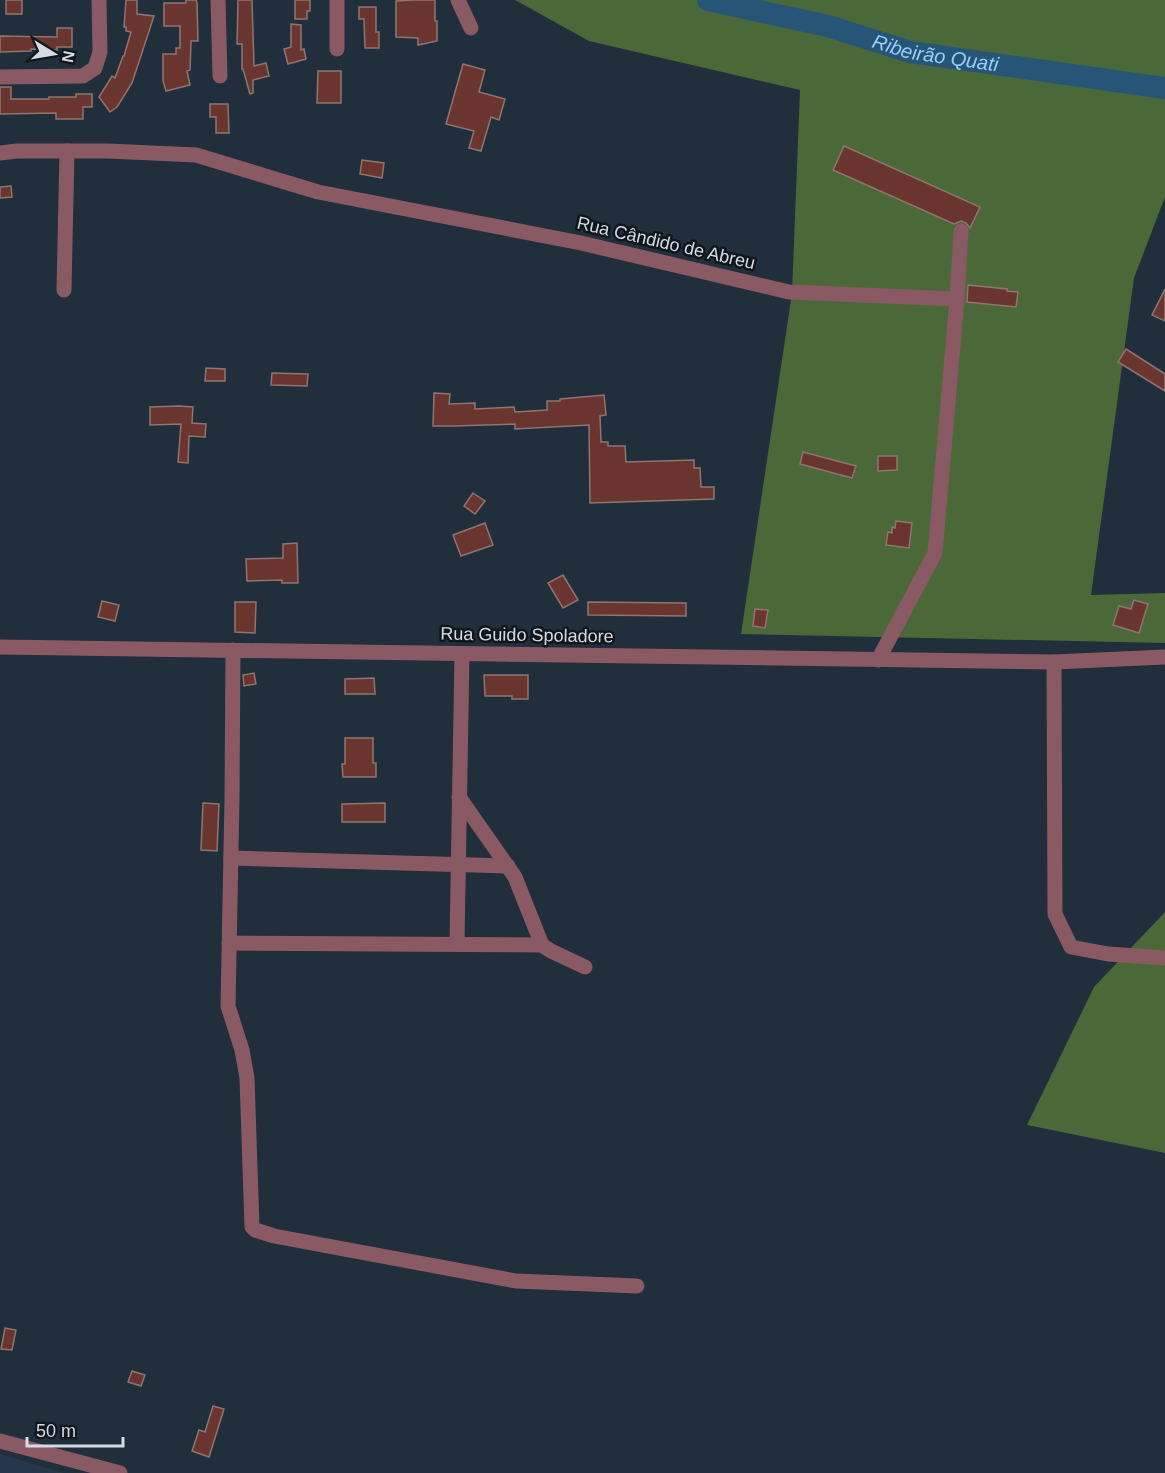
<svg xmlns="http://www.w3.org/2000/svg" width="1165" height="1473" viewBox="0 0 1165 1473" font-family="Helvetica,sans-serif">
	<rect width="100%" height="100%" fill="#212e3c"/>
	<path fill="#27384c" d="M0 1454 64 1473H0Z"/>
	<g fill="#4b6839">
		<path d="M515 0H1165V197L1134 278 1091 595 1165 593V643L741 634 792 293 800 90 589 41Z"/>
		<path d="M1165 912V1153L1027 1125 1094 987Z"/>
	</g>
	<g fill="none" stroke-linecap="round" stroke-linejoin="round">
		<path stroke="#265578" stroke-width="22" id="s1" d="M708 0 828 26 910 52 1165 88"/>
	</g>
	<g fill="#6b352f" stroke="#8d7571" stroke-width="1.5">
		<rect x="6" y="0" width="16" height="14"/>
		<path d="M126 0H137V14L154 16 132 83 117 107 110 112 99 97 112 76 115 78 123 56H124L131 32 126 31V27H124Z"/>
		<path d="M186 0H196L197 3 198 41H191L190 70 187 71 190 85 166 91 163 81V54H176V48H180V26H164V3H186Z"/>
		<path d="M238 0H252L254 66 266 63 269 76 253 80V93L250 94 243 69H242V44H237Z"/>
		<path d="M295 0H310V11H307V19H295Z"/>
		<path d="M413 0H435V21H437V41L418 45V38L396 37V1Z"/>
		<path d="M359 7H376V32H379V48H365L364 19H359Z"/>
		<path d="M291 24 301 25V50L304 49 306 59 288 64 284 49 291 47Z"/>
		<path d="M57 28H72V47H57V50L31 49V51L0 52V36L57 37Z"/>
		<path d="M463 64 485 70 479 92 505 99 499 120 491 117 481 151 469 148 474 131 446 124Z"/>
		<path d="M318 71H341V103H317Z"/>
		<path d="M0 87H11V99H49V97H76V94H92V107H83V119H56V113L0 114Z"/>
		<path d="M210 104H228L229 133H216V117H210Z"/>
		<path d="M844 146 980 207 970 228 966 223 961 221 954 224 833 170Z"/>
		<path d="M362 160 384 163 382 178 360 174Z"/>
		<path d="M11 186 12 197 0 198V187Z"/>
		<path d="M968 285 1007 289V291L1018 292 1016 307 967 302Z"/>
		<path d="M1165 289V321L1152 315Z"/>
		<path d="M1126 349 1165 374V391L1118 362Z"/>
		<path d="M206 368 225 369V381H205Z"/>
		<path d="M272 373 308 374 307 386 271 385Z"/>
		<path d="M434 393 450 394 449 404 475 403V409L514 407 515 412 547 410V401H560V399L604 395 606 415 600 416 601 442H608V446H625L626 462 694 460V468H700L701 487H714V499L590 503 589 425 515 429V424L454 426H433Z"/>
		<path d="M179 406 193 407 192 423 206 424 205 437 189 436 188 463 178 462 181 424 150 425V407Z"/>
		<path d="M803 452 856 466 852 478 800 464Z"/>
		<path d="M878 456H897V470L878 471Z"/>
		<path d="M473 493 485 501 475 514 464 506Z"/>
		<path d="M896 521 912 523 909 548 886 545 888 532 892 533V527L895 528Z"/>
		<path d="M485 523 493 545 461 556 453 535Z"/>
		<path d="M297 543 298 583H282V580L247 581 246 559 283 558V544Z"/>
		<path d="M563 575 578 600 563 608 548 583Z"/>
		<path d="M1134 600 1148 604 1139 633 1113 625 1119 606 1131 609Z"/>
		<path d="M102 601 119 605 115 621 98 617Z"/>
		<path d="M235 602H256L255 633 235 632Z"/>
		<path d="M588 602 686 603V616L588 615Z"/>
		<path d="M755 609 768 610 765 628 753 626Z"/>
		<path d="M254 673 256 684 244 686 243 675Z"/>
		<path d="M484 675H528V699H512V696H485Z"/>
		<path d="M374 678 375 694H345V679Z"/>
		<path d="M345 738H373V763H376V777H343L342 764H345Z"/>
		<path d="M203 803 219 804 217 851 201 850Z"/>
		<path d="M385 803V822H342V804Z"/>
		<path d="M5 1328 16 1330 12 1350 1 1349Z"/>
		<path d="M132 1371 145 1375 141 1386 128 1382Z"/>
		<path d="M213 1406 224 1409 209 1457 192 1451 199 1430 205 1432Z"/>
	</g>
	<g fill="none" stroke-linecap="round" stroke-linejoin="round">
		<g stroke="#895a64" stroke-width="15">
			<path d="M218 0 220 76"/>
			<path d="M337 0V49"/>
			<path d="M458 0 471 28"/>
			<path d="M0 77 83 76 95 68 100 52 99 0"/>
			<path d="M0 153 17 151H108L196 155 318 192 581 243 789 292 957 299"/>
			<path d="M64 290 67 151"/>
			<path d="M0 647 1054 662 1165 657"/>
			<path d="M233 650 232 798 228 1006 242 1050 247 1078 252 1227 255 1230 274 1236 516 1281 637 1286"/>
			<path d="M878 660 935 553 957 299 961 231"/>
			<path d="M1054 662 1055 914 1071 947 1108 954 1165 958"/>
			<path d="M459 797 515 877 542 945 551 951 585 967"/>
			<path d="M231 858 508 866"/>
			<path d="M229 943 542 945"/>
			<path d="M457 944 462 654"/>
			<path d="M0 1441 120 1473"/>
		</g>
	</g>
	<g text-anchor="middle" stroke-width="5" stroke-linejoin="round" paint-order="stroke">
		<g font-size="18" fill="#d3dbe5" stroke="#10161c">
			<text transform="translate(666 243) rotate(13)" y="6">Rua Cândido de Abreu</text>
			<text transform="translate(527 635) rotate(1)" y="6">Rua Guido Spoladore</text>
		</g>
		<g font-size="20" font-style="italic" fill="#97cefc" stroke="#10161c">
			<text dy="7" stroke="none"><textPath href="#s1" startOffset="234">Ribeirão Quati</textPath></text>
		</g>
	</g>
	<g transform="translate(54 54) rotate(101)" stroke="#10161c" stroke-width="4.5" paint-order="stroke">
	<path d="M0-4.5L10 22L0 15L-10 22Z" fill="#d3dbe5"/>
	<text y="-9" font-size="16" font-weight="bold" text-anchor="middle" fill="#d3dbe5">N</text>
	</g>
	<path d="M27 1437v9h96v-9" fill="none" stroke="#d3dbe5" stroke-width="3"/>
	<text x="36" y="1437" font-size="18" fill="#d3dbe5" stroke="#10161c" stroke-width="4.5" paint-order="stroke">50 m</text>
</svg>
